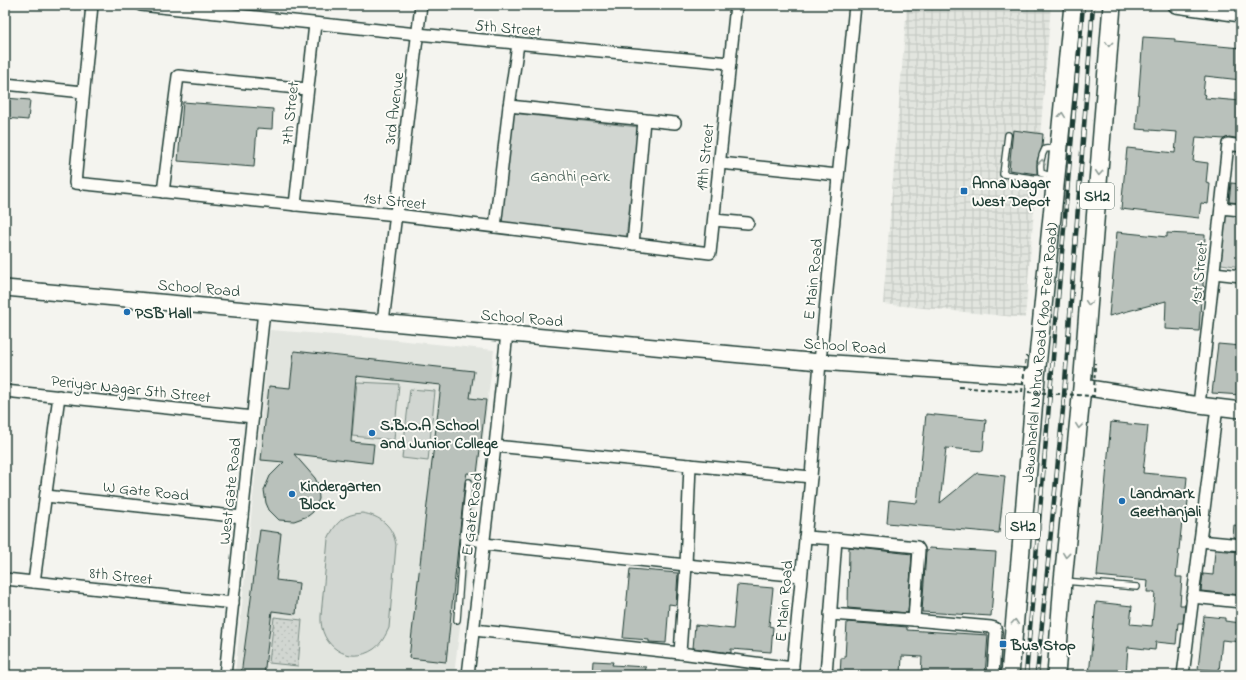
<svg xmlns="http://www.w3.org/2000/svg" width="1246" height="680" viewBox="0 0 1246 680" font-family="'Indie Flower',sans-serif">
	<defs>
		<pattern id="industrial-grid" width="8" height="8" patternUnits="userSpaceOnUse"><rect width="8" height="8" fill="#e2e5df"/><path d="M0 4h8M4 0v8" fill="none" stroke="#c1c5c0"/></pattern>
		<pattern id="grass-dots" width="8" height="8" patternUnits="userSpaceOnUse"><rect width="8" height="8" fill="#d1d6d1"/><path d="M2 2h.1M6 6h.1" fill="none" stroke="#b3b9b4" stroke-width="1.8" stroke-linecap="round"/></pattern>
	</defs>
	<rect width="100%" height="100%" fill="#f4f4ef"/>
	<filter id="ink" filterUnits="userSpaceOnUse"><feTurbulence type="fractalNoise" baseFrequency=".025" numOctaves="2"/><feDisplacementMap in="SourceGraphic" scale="8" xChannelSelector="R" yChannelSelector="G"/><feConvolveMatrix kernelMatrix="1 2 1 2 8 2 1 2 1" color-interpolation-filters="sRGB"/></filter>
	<g filter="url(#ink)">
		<path fill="#e2e5df" d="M270 330 387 339 494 350 454 675H235Z"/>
		<path fill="url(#industrial-grid)" d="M907 5H1051L1025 318 883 304Z"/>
		<path fill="url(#grass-dots)" stroke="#788a82" d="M274 617 302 620 298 666 269 663Z"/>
		<g fill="#d1d6d1" stroke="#788a82">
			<path d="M511 113 638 127 626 239 500 222Z"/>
			<path d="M1221 208 1241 210V267L1215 263Z"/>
			<path d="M357 382 399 384 394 440 352 436Z"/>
			<path d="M410 389 435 391 428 461 402 458Z"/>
			<path d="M362 513C381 516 393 526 396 545L389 628C385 636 382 643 374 649 349 666 319 646 321 616L328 539C335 523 344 514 362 513Z"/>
		</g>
		<g fill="#b9c1bb" stroke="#1f3d34">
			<path d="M1143 37 1175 39V42L1241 48V80L1205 76 1203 94 1206 95 1205 98 1241 101V139L1229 137 1224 139 1196 137 1193 161 1208 163 1206 183 1210 184 1208 204 1201 203 1199 218 1121 209 1127 148 1175 153 1177 132 1136 129Z"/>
			<path d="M5 98 30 100 28 120 5 118Z"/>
			<path d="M183 102 273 109 272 129 257 128 254 167 178 161Z"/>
			<path d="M1013 130 1043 134 1042 147 1037 161V174L1009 170Z"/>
			<path d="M1231 183 1241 184V203L1229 202Z"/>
			<path d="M1117 232 1167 237V233L1205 235 1203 286H1204L1203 299H1201L1199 331 1165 329 1166 301 1109 316Z"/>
			<path d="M1218 344 1241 346V395L1212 393Z"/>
			<path d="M294 351 474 371 470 398 486 400 477 474 467 473 465 482 446 662 409 658 441 385 356 376 351 442 374 444 372 463 294 454 315 478 318 484 319 499 313 512 308 516 294 521 279 520 269 510 266 503 264 490 270 476 284 462 261 460 269 386 290 388Z"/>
			<path d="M926 414 986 420 983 451 946 448 940 503 977 473 1005 476 999 533 887 523 889 500 917 503Z"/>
			<path d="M1111 422 1148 426 1143 473 1187 477 1185 499 1188 500 1186 521H1182L1176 577H1182L1180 605H1185L1183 623H1178L1176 644 1156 642 1155 650 1128 647 1126 675H1089L1096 602 1132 606 1130 624 1152 626 1155 592H1147L1148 581 1097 576Z"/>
			<path d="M1234 525 1241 526V538L1233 537Z"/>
			<path d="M260 530 281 533 276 580 299 583 296 614 272 611 264 675H241Z"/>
			<path d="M849 547 912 554 908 613 848 608Z"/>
			<path d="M929 548 996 552 991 616 922 612 926 551H928Z"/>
			<path d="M1215 550 1241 552V595L1201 591 1203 574 1213 575Z"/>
			<path d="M630 569 678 573 676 605 669 604 666 643 649 642V640L623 638Z"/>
			<path d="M737 585 773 588 769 626 773 627 771 652 731 649V653L693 648 695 625 733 629Z"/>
			<path d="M1204 616 1225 618V621L1241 623V642L1222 640 1219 671 1198 669Z"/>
			<path d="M847 622 907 627V630L988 635 985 675H921L922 657 902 656 901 675H840L841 658H845Z"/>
			<path d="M593 661 613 662 612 665 646 667 645 675H592Z"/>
		</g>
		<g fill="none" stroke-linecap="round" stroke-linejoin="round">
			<g stroke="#1f3d34" stroke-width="8">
				<g id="lane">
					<path d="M1008 135 1003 174 1053 181"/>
					<path d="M1054 177 1041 173C1040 166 1041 156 1045 149L1057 148"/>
					<path d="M469 482 463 540 484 544"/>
					<path d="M1064 581 1137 587"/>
					<path d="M457 620 463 540"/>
				</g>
			</g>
			<g stroke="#1f3d34" stroke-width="14">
				<g id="street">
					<path d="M92 5 75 183 397 215 710 253 736 5"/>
					<path d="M141 5 417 34 730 63"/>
					<path d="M5 84 83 92"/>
					<path d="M509 106 675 123"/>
					<path d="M720 163 838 175"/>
					<path d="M163 192 178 76 307 89"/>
					<path d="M295 205 315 24"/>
					<path d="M1221 208 1241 210"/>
					<path d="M714 220 748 223"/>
					<path d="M495 227 509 106 518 44"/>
					<path d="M633 244 644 120"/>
					<path d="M1214 273 1241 276"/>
					<path d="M383 322 421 5"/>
					<path d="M5 391 253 417"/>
					<path d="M1199 405 1228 144 1241 146"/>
					<path d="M495 446 811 477"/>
					<path d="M46 496 242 517"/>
					<path d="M805 537 836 539 826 675"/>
					<path d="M836 539 917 547 919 550 914 620 991 627 995 628 996 632 993 675"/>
					<path d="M1200 541 1241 545"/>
					<path d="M484 544 686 565 801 576"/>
					<path d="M5 579 233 603"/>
					<path d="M34 582 59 396"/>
					<path d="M1192 597 1241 602"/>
					<path d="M830 614 914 620"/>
					<path d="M474 630 680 653 793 668"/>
					<path d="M680 653 686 565 690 465"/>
					<path d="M225 675 264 311"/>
					<path d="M468 675 495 446 507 333"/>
					<path d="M792 675 811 477 820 362 855 5"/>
					<path d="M1183 675 1217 407"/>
				</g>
			</g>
			<g stroke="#1f3d34" stroke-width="18">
				<g id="secondary">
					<path d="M1176 5 1241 14"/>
					<path d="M5 288 820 362 1036 377"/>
					<path d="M1082 387 1199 405 1241 410"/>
				</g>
			</g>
			<g stroke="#1f3d34" stroke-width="20">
				<g id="primary">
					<path id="s1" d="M1010 675 1036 377 1073 5"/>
					<path d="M1056 675 1063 581 1082 387 1112 5"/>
				</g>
			</g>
			<path stroke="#1f3d34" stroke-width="2" stroke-dasharray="4 3" stroke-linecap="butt" d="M959 387 1021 392"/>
			<use href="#lane" stroke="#fdfcf7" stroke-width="5.5"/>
			<use href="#street" stroke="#fdfcf7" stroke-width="11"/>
			<use href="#secondary" stroke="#fdfcf7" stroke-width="15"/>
			<use href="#primary" stroke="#fdfcf7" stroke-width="17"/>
			<g stroke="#1f3d34" stroke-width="4.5">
				<g id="rail">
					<path d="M1026 675 1083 5"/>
					<path d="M1037 675 1063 409 1093 5"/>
				</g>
			</g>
			<use href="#rail" stroke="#fdfcf7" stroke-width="3" stroke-dasharray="9" stroke-linecap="butt"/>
			<g stroke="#1f3d34" stroke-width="2" stroke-dasharray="4 3" stroke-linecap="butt">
				<path d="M1022 392 1026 356"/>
				<path d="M1028 392 1094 396 1095 363"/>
			</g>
		</g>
		<defs><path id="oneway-chevron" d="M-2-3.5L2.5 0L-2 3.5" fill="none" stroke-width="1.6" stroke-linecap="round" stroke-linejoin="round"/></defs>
		<g stroke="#8e9c96">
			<use href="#oneway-chevron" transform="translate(1109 44) rotate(94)"/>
			<use href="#oneway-chevron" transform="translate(1062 115) rotate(-84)"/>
			<use href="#oneway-chevron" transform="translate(1042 162) rotate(-81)"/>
			<use href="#oneway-chevron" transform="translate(1099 173) rotate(94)"/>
			<use href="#oneway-chevron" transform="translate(1089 303) rotate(94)"/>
			<use href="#oneway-chevron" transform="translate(1079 426) rotate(96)"/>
			<use href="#oneway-chevron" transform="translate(1066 555) rotate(96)"/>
			<use href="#oneway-chevron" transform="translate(1015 622) rotate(-85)"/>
		</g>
	</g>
	<g fill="#1f6fb2" stroke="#fdfcf7" stroke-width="1.5">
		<rect x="960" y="187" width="8" height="8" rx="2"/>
		<circle cx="127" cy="312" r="4"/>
		<circle cx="372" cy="433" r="4"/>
		<circle cx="292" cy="494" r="4"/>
		<circle cx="1122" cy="501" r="4"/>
		<rect x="999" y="640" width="8" height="8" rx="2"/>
	</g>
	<g text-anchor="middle" stroke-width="4" stroke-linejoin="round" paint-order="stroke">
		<g fill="#fdfcf7" stroke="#62766e" stroke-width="1">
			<rect x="1080" y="183" width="34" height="26" rx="3"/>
			<rect x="1006" y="513" width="34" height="26" rx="3"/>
		</g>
		<g font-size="15" font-weight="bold" fill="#1f3d34">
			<text x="1097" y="201">SH2</text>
			<text x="1023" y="531">SH2</text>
		</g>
		<g font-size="16" fill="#1f3d34" stroke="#fdfcf7">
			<text transform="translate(508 27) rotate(5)" y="6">5th Street</text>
			<text transform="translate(393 108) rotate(-83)" y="6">3rd Avenue</text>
			<text transform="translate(289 113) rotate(-84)" y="6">7th Street</text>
			<text transform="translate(704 157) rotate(-84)" y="6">19th Street</text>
			<text transform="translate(395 200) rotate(6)" y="6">1st Street</text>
			<text transform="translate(1198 273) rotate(-84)" y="6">1st Street</text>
			<text transform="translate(812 279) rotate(-84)" y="6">E Main Road</text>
			<text transform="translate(199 287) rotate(5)" y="6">School Road</text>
			<text transform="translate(522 317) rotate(5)" y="6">School Road</text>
			<text transform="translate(845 345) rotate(4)" y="6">School Road</text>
			<text dy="6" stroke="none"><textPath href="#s1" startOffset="324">Jawaharlal Nehru Road (100 Feet Road)</textPath></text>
			<text transform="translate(131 388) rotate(6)" y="6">Periyar Nagar 5th Street</text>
			<text transform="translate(146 490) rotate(6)" y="6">W Gate Road</text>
			<text transform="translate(229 491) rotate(-84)" y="6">West Gate Road</text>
			<text transform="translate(471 514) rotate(-83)" y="6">E Gate Road</text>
			<text transform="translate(121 575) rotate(6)" y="6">8th Street</text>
			<text transform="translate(783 601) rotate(-85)" y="6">E Main Road</text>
		</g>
		<g font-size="16" fill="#435c53" stroke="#fdfcf7">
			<text x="570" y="181">Gandhi park</text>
		</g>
		<g font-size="16" font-weight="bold" fill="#1f3d34" stroke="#fdfcf7" text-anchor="start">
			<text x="972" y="188">Anna Nagar<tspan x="972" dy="18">West Depot</tspan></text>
			<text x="135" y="318">PSB Hall</text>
			<text x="380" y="430">S.B.O.A School<tspan x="380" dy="18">and Junior College</tspan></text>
			<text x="300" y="491">Kindergarten<tspan x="300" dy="18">Block</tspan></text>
			<text x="1130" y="498">Landmark<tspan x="1130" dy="18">Geethanjali</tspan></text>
			<text x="1011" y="650">Bus Stop</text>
		</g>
	</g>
	<rect width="1246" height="680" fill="none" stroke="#fdfcf7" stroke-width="20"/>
	<rect x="10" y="10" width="1226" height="660" fill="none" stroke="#1f3d34" stroke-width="1.5" filter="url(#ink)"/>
</svg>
